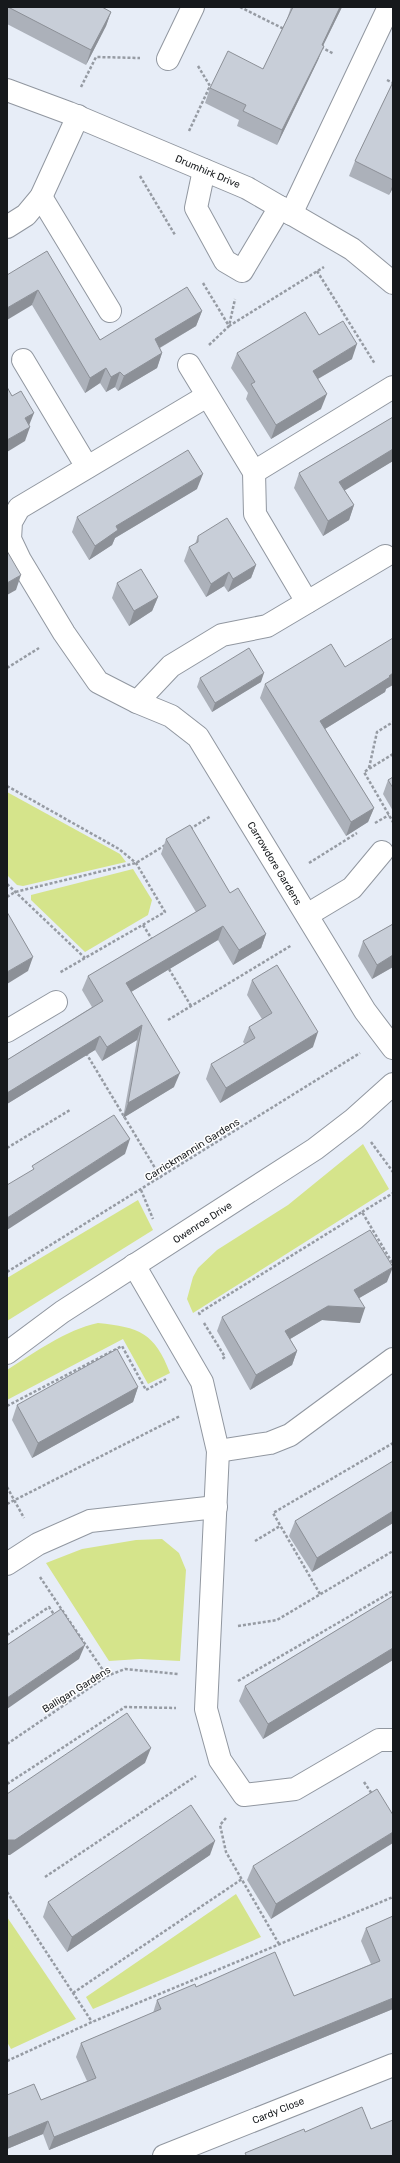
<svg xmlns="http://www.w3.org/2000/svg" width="400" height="2163" viewBox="0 0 400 2163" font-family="Rubik,sans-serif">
	<rect width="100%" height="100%" fill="#e7edf7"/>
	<g fill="#d5e48b">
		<path d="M7 792 120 854 126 862 23 886 17 885 7 875Z"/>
		<path d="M133 869 152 900 148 915 85 952 31 900V895Z"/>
		<path d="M363 1144 389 1189 193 1313 187 1299 193 1277 198 1268 217 1250 288 1205Z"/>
		<path d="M138 1200 153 1230 7 1321V1278Z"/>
		<path d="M98 1323C139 1327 155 1333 170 1373L148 1384 123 1339 7 1400V1370C36 1352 65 1330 98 1323Z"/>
		<path d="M162 1539 179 1553 186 1570 180 1661 140 1659 109 1661 46 1563 82 1549 136 1540Z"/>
		<path d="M236 1894 261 1937 93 2009 86 1997Z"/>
		<path d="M7 1917 76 2019 11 2049 7 2042Z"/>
	</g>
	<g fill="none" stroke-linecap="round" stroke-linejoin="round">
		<g stroke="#9197a0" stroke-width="24">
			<g id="minor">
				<path d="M168 59 193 7"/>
				<path d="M7 90 69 113 247 188 352 249 393 283"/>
				<path d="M204 170 196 208 225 261 242 271 280 207"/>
				<path d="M41 197 110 311"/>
				<path d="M291 214 389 7"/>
				<path d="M7 227 26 215 41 197 78 116"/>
				<path d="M23 360 87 467"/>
				<path d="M189 365 254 472 255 514 307 602"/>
				<path d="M207 396 19 508 11 522 10 539 20 560 64 633 98 682 137 702 171 716 198 737 365 1011 393 1048"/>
				<path d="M254 472 393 387"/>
				<path d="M137 702 171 666 222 635 267 626 385 556"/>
				<path d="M307 915 352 888 382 852"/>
				<path d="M7 1031 56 1002"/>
				<path d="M134 1265 202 1382 218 1451 206 1709 220 1760 244 1795 295 1789 379 1740H393"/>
				<path d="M7 1353 62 1312 315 1149 354 1119 393 1084"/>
				<path d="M218 1451 270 1443 290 1435 393 1359"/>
				<path d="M7 1564 38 1544 90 1521 216 1507"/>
				<path d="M164 2156 393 2065"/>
			</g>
		</g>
		<g stroke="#969ba3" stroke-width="2.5" stroke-dasharray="3 2" stroke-linecap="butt">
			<path d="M240 7 286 30"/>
			<path d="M321 47 334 54"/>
			<path d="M387 80 393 83"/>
			<path d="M81 87 96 57 140 58"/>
			<path d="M189 131 210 86 198 66"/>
			<path d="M140 176 175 235"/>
			<path d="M317 271 375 364"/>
			<path d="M203 283 229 326 324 267"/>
			<path d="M209 345 229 326 235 299"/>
			<path d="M7 668 39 648"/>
			<path d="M393 754 364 772 393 822"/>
			<path d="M369 768 377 732 393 722"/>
			<path d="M7 786 119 849 136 863 165 912 59 973"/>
			<path d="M375 823 389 815"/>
			<path d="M190 829 211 816"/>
			<path d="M309 863 357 833"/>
			<path d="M7 884 85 958"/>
			<path d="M7 897 15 892 136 863 167 844"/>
			<path d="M143 925 153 941"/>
			<path d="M169 969 191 1006"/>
			<path d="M168 1020 292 945"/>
			<path d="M86 1053 161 1178"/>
			<path d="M371 1142 393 1172"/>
			<path d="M7 1148 70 1110"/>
			<path d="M141 1190 153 1219"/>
			<path d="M362 1212 393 1193"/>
			<path d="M7 1272 360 1053"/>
			<path d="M200 1315 199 1313 362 1212 393 1264"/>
			<path d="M204 1323 225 1357 222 1359"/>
			<path d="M7 1406 122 1346 146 1390 166 1379"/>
			<path d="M7 1487 24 1518"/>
			<path d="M7 1504 180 1416"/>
			<path d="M255 1541 280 1526"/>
			<path d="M40 1577 68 1619"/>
			<path d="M320 1594 273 1513 393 1443"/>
			<path d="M66 1620 68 1619 107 1676"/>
			<path d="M238 1626 277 1620 393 1551"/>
			<path d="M7 1635 49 1607 55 1616"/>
			<path d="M238 1681 393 1591"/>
			<path d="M7 1744 107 1676 125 1669 178 1674"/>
			<path d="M364 1782 372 1794"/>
			<path d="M7 1784 125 1707 176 1708"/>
			<path d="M226 1818 220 1825 226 1852 279 1944"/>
			<path d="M45 1877 196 1776"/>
			<path d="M7 1892 92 2022"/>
			<path d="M73 1993 242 1879"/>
			<path d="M7 2061 92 2022 393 1897"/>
		</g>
		<use href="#minor" stroke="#fff" stroke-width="22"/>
	</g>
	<g fill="#acb1ba">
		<path d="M7 7H102L111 12 106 26 86 65 7 24Z"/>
		<path d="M291 7H342L323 46 318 60 277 145 237 126 239 120 205 103 210 88 263 69 287 19Z"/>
		<path d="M393 82V191L392 190 389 195 349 176 355 161Z"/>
		<path d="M47 251 100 340 202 311 196 326 160 348 162 353 157 368 118 391 115 387 106 392 100 383 85 393 32 305Z"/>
		<path d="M319 335 352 359 318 379 321 409 271 439 246 399 248 393 231 368 237 353Z"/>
		<path d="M393 417V461L344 490 354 505 349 520 323 536 294 488 299 473Z"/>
		<path d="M197 489 115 538 112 545 89 560 72 532 77 517Z"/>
		<path d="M198 536 256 565 251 578 228 592 224 586 206 597 184 561 189 547 195 544Z"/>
		<path d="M117 583 158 597 152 611 129 626 112 598Z"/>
		<path d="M345 667 386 689 385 692 325 729 374 808 368 822 346 836 260 698 265 684Z"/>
		<path d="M200 678 261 682 212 712 197 687Z"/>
		<path d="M393 777V811L383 794 388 780Z"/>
		<path d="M166 839 230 893 266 934 261 948 233 965 218 940 131 992 174 1087 123 1118 137 1040 102 1061 95 1050 7 1104V1060L92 1007 82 990 88 976 196 912 161 854Z"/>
		<path d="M393 924V967L372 979 358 956 363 941Z"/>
		<path d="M252 980 313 1047 220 1103 206 1079 211 1064 245 1044 243 1042 249 1027 262 1019 247 995Z"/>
		<path d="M387 1282 359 1298 360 1323 322 1320 290 1339 297 1351 292 1365 250 1390 217 1331 222 1317Z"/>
		<path d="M138 1387 133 1402 32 1458 12 1420 17 1405Z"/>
		<path d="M393 1461V1523L312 1572 289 1536 295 1521Z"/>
		<path d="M393 1596V1660L263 1739 239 1701 245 1686Z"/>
		<path d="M393 1815 271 1919 247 1880 253 1866Z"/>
		<path d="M210 1855 67 1952 43 1917 48 1902Z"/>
		<path d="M393 1916V2009L49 2150 43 2134 7 2149V2095L41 2100 87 2081 76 2057 81 2043 153 2013 157 2000 196 1987 294 1996 371 1964 361 1941 366 1928Z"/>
	</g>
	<g fill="#8c9097">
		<path d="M340 7H342L316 60 322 45Z"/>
		<path d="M111 12 106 26 86 65 91 50Z"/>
		<path d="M324 46 318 60 277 145 282 130Z"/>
		<path d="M393 184V187L389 195Z"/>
		<path d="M38 290 32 305 7 320V308Z"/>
		<path d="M202 311 196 326 149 354 155 339Z"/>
		<path d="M357 344 352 359 307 385 313 371Z"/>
		<path d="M162 353 157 368 118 391 124 376Z"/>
		<path d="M106 368 100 383 85 393 90 378Z"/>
		<path d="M120 372 115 387 106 392 111 377Z"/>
		<path d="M327 394 321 409 271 439 276 425Z"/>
		<path d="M34 413 28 428 25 418Z"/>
		<path d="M30 427 25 441 7 452V440Z"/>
		<path d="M393 449V461L334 497 339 482Z"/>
		<path d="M203 474 197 489 115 538 112 545 89 560 95 546 116 526Z"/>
		<path d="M354 505 349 520 323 536 328 521Z"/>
		<path d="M256 565 251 578 228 592 233 579Z"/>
		<path d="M229 572 224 586 206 597 211 584Z"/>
		<path d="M21 575 16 590 7 595V583Z"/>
		<path d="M158 597 152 611 129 626 134 611Z"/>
		<path d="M264 673 261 682 212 712 215 703Z"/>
		<path d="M393 673V685L386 689 385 692 315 735 320 721Z"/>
		<path d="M374 808 368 822 346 836 351 822Z"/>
		<path d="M223 926 218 940 121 998 126 983Z"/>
		<path d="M266 934 261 948 233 965 239 950Z"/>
		<path d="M393 955V967L372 979 377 965Z"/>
		<path d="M33 957 28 971 7 984V972Z"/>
		<path d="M142 1025 137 1040 102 1061 107 1047Z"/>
		<path d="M318 1032 313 1047 220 1103 226 1088Z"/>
		<path d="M100 1036 95 1050 7 1104V1093Z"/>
		<path d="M180 1073 174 1087 123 1118 128 1103Z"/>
		<path d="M130 1139 125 1154 7 1230V1218Z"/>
		<path d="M393 1267 387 1282 349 1304 354 1290Z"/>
		<path d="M328 1306 365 1308 360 1323 322 1320 280 1345 285 1331Z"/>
		<path d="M297 1351 292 1365 250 1390 256 1375Z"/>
		<path d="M138 1387 133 1402 32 1458 38 1443Z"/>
		<path d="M393 1511V1523L312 1572 317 1558Z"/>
		<path d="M85 1645 79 1659 7 1709V1698Z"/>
		<path d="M393 1648V1660L263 1739 268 1724Z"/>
		<path d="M151 1748 145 1763 10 1855H7V1840Z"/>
		<path d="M393 1832V1843L271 1919 276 1904Z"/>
		<path d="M215 1841 210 1855 67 1952 72 1937Z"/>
		<path d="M393 1998V2009L49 2150 54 2137Z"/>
		<path d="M48 2121 43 2134 7 2149V2138Z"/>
	</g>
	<g fill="#c8ced8" stroke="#8c9097">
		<path d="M8 7H102L111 12 91 50Z"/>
		<path d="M293 7H340L322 45 324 46 282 130 243 111 246 105 210 88 228 51 263 69Z"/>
		<path d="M393 82V180L355 161Z"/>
		<path d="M47 251 100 340 187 287 202 311 155 339 162 353 124 376 120 372 111 377 106 368 90 378 38 290 7 308V275Z"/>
		<path d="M305 312 319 335 343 321 357 344 313 371 327 394 276 425 251 384 255 382 237 353Z"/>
		<path d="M7 387 12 396 21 391 34 413 25 418 30 427 7 440Z"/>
		<path d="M393 417V449L339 482 354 505 328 521 299 473Z"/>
		<path d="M188 450 203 474 116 526 118 530 95 546 77 517Z"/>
		<path d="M227 518 256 565 233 579 229 572 211 584 189 547 198 542V536Z"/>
		<path d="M7 551 21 575 7 583Z"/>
		<path d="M141 569 158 597 134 611 117 583Z"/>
		<path d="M393 638V673L389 676 390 677 320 721 374 808 351 822 265 684 331 644 345 667Z"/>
		<path d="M249 648 264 673 215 703 200 678Z"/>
		<path d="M393 777V788L388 780Z"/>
		<path d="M190 825 230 893 238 888 266 934 239 950 223 926 126 983 180 1073 128 1103 142 1025 107 1047 100 1036 7 1093V1060L103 1001 88 976 206 906 166 839Z"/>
		<path d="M7 912 33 957 7 972Z"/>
		<path d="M393 924V955L377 965 363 941Z"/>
		<path d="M277 965 318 1032 226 1088 211 1064 255 1038 249 1027 272 1013 252 980Z"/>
		<path d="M114 1115 130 1139 7 1218V1185L34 1169 32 1166Z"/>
		<path d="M370 1230 393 1267 354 1290 365 1308 328 1306 285 1331 297 1351 256 1375 222 1317Z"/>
		<path d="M117 1349 138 1387 38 1443 17 1405Z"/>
		<path d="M393 1461V1511L317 1558 295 1521Z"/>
		<path d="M393 1596V1648L268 1724 245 1686Z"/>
		<path d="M61 1609 85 1645 7 1698V1645Z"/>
		<path d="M127 1713 151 1748 15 1840H7V1794Z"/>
		<path d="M377 1789 393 1815V1832L276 1904 253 1866Z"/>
		<path d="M191 1805 215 1841 72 1937 48 1902Z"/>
		<path d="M393 1916V1998L54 2137 48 2121 7 2138V2095L34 2084 41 2100 96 2078 81 2043 161 2009 157 2000 195 1984 196 1987 275 1952 294 1996 380 1961 366 1928Z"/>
		<path d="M362 2107 371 2129 393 2120V2156H245L246 2155 245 2153 304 2129 305 2132Z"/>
	</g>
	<g text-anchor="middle" stroke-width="3" stroke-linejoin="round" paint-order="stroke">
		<g font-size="10" fill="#16191c" stroke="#fff">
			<text transform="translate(208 171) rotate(23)" y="4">Drumhirk Drive</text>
			<text transform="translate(275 863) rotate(59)" y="4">Carrowdore Gardens</text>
			<text transform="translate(192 1149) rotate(-32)" y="4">Carrickmannin Gardens</text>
			<text transform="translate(202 1222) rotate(-33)" y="4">Owenroe Drive</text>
			<text transform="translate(76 1689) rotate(-32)" y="4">Balligan Gardens</text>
			<text transform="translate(278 2110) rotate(-22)" y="4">Cardy Close</text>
		</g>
	</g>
	<rect width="400" height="2163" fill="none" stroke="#16191c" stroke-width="16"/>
</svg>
